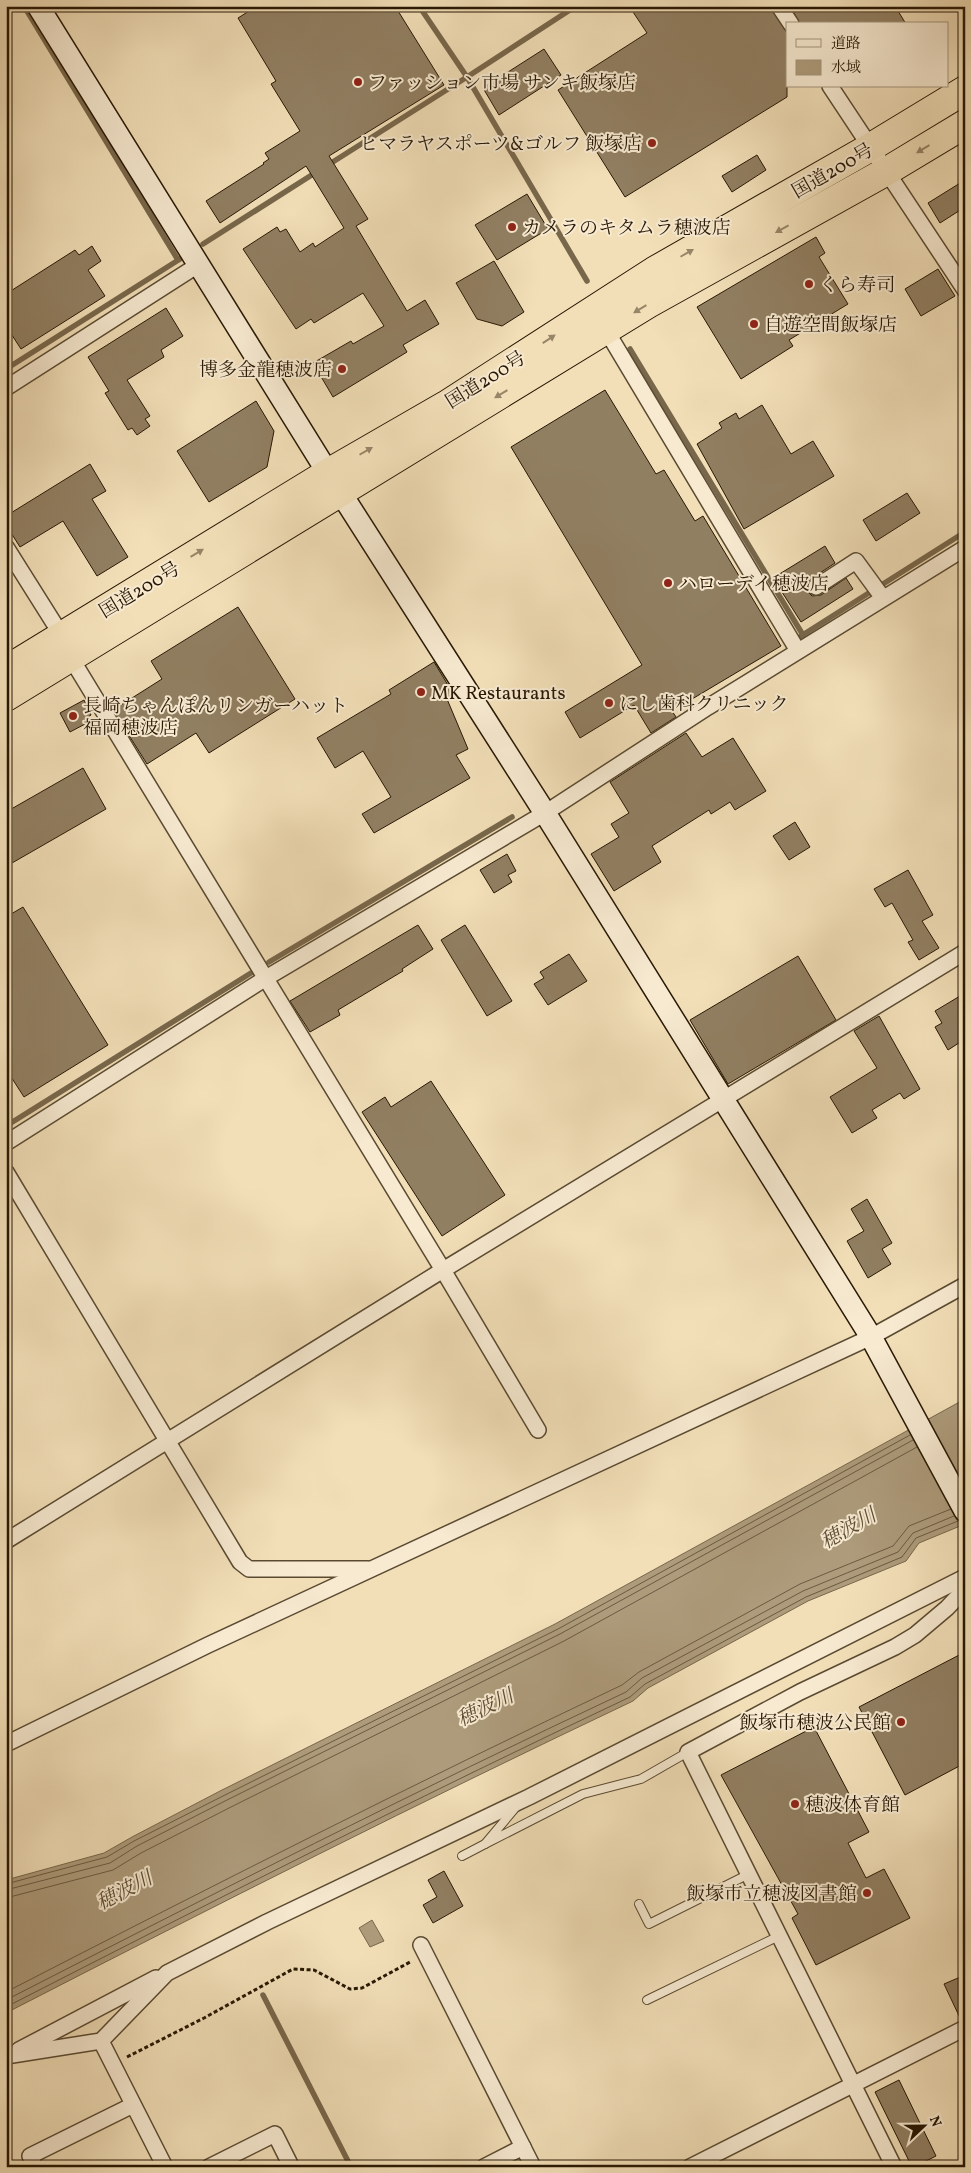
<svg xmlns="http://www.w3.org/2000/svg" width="971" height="2173" viewBox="0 0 971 2173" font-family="Vollkorn,'Noto Serif JP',serif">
	<rect width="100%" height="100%" fill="#f2dfb8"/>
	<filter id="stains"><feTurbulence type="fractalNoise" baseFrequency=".004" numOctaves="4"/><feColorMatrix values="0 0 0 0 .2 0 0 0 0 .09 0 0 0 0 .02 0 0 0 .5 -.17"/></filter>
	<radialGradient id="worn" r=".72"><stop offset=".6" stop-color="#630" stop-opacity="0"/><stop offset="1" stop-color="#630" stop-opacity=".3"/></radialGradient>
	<g fill="#ad9b7b" stroke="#78674b">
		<path d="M965 1399V1524L919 1543 906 1561 808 1601 648 1688 633 1701C422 1801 214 1906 6 2013V1880L104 1853 132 1837 220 1791 555 1624Z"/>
		<path d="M372 1920 384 1941 370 1947 359 1928Z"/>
	</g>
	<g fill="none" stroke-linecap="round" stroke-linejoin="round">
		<g stroke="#6a5a40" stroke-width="1">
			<path d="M6 1884 107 1857 134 1841 223 1796 558 1629 910 1435"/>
			<path d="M6 1890 110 1863 137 1846 225 1801 560 1634 913 1440"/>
			<path d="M6 1898 113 1870 141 1853 229 1808 564 1641 917 1447"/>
			<path d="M6 1992C210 1887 415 1783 622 1685L639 1672 800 1584 893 1546 909 1526 951 1509"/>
			<path d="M6 2000C211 1895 417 1790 626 1692L642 1678 803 1591 898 1552 913 1533 954 1516"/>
			<path d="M6 2007C213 1901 420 1796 630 1697L645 1684 806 1597 902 1557 916 1538 958 1521"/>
		</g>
		<g stroke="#78674b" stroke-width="5.5">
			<path d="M24 6 178 260"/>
			<path d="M419 6 467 77 576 6"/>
			<path d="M328 165 467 77 587 281"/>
			<path d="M203 244 318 171"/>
			<path d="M630 349 803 635"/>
			<path d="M6 369 180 259"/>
			<path d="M801 636 965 532"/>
			<path d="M269 962 512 817"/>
			<path d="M6 1126 251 973"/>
			<path d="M263 1995 351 2167"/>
		</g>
	</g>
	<g fill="#917f62" stroke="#281804">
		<path d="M257 6H395L444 85 329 156 368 219 356 226 407 311 425 300 439 324 403 345 407 352 333 397 313 363 351 341 353 344 384 326 363 293 314 323 311 319 296 329 243 249 277 227 280 232 286 229 300 252 313 243 315 247 344 228 306 166 220 223 206 201 264 164 263 163 269 159 265 153 300 131 271 84 276 81 238 18Z"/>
		<path d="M629 6H770L787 33V97L625 197 558 90 647 33Z"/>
		<path d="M790 6H895L906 24H800Z"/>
		<path d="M544 49 561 75 499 115 483 88Z"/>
		<path d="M757 155 766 170 732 192 722 176Z"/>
		<path d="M965 180V207L940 223 928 203Z"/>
		<path d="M527 194 548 229 497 260 475 225Z"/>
		<path d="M816 237 825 253 819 257 848 304 789 340 793 346 741 379 697 307Z"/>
		<path d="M92 246 101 261 88 270 105 296 21 349 6 326V294L75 250 79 255Z"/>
		<path d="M494 261 524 312 502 326 477 319 456 283Z"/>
		<path d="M938 269 955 296 921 316 905 289Z"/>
		<path d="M166 308 183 336 161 350 164 357 127 380 150 416 145 419 150 426 137 435 132 428 128 430 105 393 109 391 88 357Z"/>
		<path d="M605 390 656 474 664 470 695 521 703 516 781 646 672 711 676 717 651 733 634 705 580 738 565 712 642 665 511 447Z"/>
		<path d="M256 401 274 431 267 467 209 502 177 451Z"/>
		<path d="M762 405 791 454 813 441 834 476 744 529 697 444 722 428 719 423 736 413 739 419Z"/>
		<path d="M90 464 106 491 92 499 128 557 97 576 63 521 20 547 6 525V516Z"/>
		<path d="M907 493 920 513 876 541 863 520Z"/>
		<path d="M825 546 835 563 811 579 807 587 808 592 812 596 821 595 846 578 853 589 801 622 773 578Z"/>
		<path d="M238 607 295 699 209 753 196 733 147 764 113 710 162 679 151 661Z"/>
		<path d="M434 662 454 695 447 699 468 749 456 755 470 778 374 833 362 814 391 797 363 751 335 768 317 738 391 694 389 690Z"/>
		<path d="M84 700 91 715 85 719 87 723 70 732 60 713Z"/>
		<path d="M686 733 702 757 733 738 766 791 735 810 730 802 711 814 709 810 652 846 661 862 614 891 591 854 619 837 611 824 629 813 610 782Z"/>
		<path d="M83 768 106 809 12 863 6 853V812Z"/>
		<path d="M795 822 810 847 789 860 773 836Z"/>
		<path d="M507 854 516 871 508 875 512 882 494 893 480 870Z"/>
		<path d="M908 870 933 915 922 921 939 948 919 960 908 942 913 940 892 903 885 907 874 889Z"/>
		<path d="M23 907 108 1045 24 1097 6 1069V917Z"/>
		<path d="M418 925 433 949 402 969 403 971 338 1010 340 1015 310 1032 290 1001Z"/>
		<path d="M465 925 512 1001 487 1016 441 940Z"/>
		<path d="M569 954 587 981 548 1005 534 984 544 978 540 972Z"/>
		<path d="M798 956 836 1020 728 1084 690 1020Z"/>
		<path d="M965 993V1039L948 1050 935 1027 942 1023 935 1011Z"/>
		<path d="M879 1016 920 1089 904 1099 900 1093 872 1110 877 1118 852 1133 830 1097 877 1068 854 1031Z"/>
		<path d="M431 1081 505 1195 442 1236 362 1112 385 1097 391 1107Z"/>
		<path d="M867 1199 892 1243 882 1249 891 1264 868 1278 847 1241 864 1231 851 1209Z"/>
		<path d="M965 1652V1763L905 1795 859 1707Z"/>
		<path d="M814 1727 869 1832 848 1843 866 1878 884 1869 910 1918 816 1965 792 1918 798 1914 721 1775Z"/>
		<path d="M444 1871 463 1906 433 1923 423 1905 437 1897 428 1880Z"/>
		<path d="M965 1975V2019L961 2020 944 1984Z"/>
		<path d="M899 2080 936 2156 914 2167H912L875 2092Z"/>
	</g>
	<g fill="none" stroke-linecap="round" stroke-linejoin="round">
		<g stroke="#5a4a31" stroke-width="10">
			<g id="lane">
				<path d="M516 1807 485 1844 583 1794 641 1779 688 1752"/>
				<path d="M462 1856 485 1844"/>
				<path d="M639 1904 649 1924 749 1874"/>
				<path d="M647 2000 779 1936"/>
			</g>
		</g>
		<g stroke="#5a4a31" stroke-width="18">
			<g id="street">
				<path d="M779 6 791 24"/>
				<path d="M830 86 965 290"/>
				<path d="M606 330 798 651"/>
				<path d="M6 388 198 265"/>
				<path d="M6 547 62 636"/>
				<path d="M816 587 856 561 883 598"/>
				<path d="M71 658 443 1270 538 1430"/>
				<path d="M6 1143 266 978 545 813 708 707 965 548"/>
				<path d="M6 1172 240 1562 249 1569H368"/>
				<path d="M6 1541 443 1270 965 952"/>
				<path d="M6 1744 208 1645 871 1337 965 1285"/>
				<path d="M421 1945 533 2167"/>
				<path d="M101 2041 165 2167"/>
				<path d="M19 2050 156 1978"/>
				<path d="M6 2056 101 2041 167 1973 267 1922 529 1797 965 1577"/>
				<path d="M35 2167 30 2156 133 2105"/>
				<path d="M209 2167 275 2134 290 2164"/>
				<path d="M484 2167 523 2147"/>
				<path d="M690 2167 965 2028"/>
				<path d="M894 2167 688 1752 800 1692 895 1647 915 1635 947 1608 965 1589"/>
			</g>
		</g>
		<g stroke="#281804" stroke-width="24">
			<path id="secondary" d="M38 6 328 473 545 813 871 1337 965 1511"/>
		</g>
		<g stroke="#281804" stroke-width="30">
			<g id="highway">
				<path d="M6 670 328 473 446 405 654 271 871 147 965 90"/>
				<path d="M6 697 648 304 887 171 965 124"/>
			</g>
		</g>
		<path stroke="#281804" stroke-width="3" stroke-dasharray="4 2.5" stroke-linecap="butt" d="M127 2057 204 2018 293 1969 314 1970 350 1989 362 1988 412 1961"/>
		<use href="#lane" stroke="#f7ead1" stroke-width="8"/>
		<use href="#street" stroke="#f7ead1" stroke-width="15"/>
		<use href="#secondary" stroke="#f7ead1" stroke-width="21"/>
		<use href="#highway" stroke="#f2dfb8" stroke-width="28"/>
	</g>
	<defs><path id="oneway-solid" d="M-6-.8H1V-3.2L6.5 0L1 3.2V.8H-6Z" transform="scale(1.25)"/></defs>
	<g fill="#978567">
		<use href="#oneway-solid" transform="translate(923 149) rotate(149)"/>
		<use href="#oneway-solid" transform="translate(782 229) rotate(151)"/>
		<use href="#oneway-solid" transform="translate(687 253) rotate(-30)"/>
		<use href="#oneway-solid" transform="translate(640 309) rotate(149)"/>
		<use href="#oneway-solid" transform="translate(549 339) rotate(-33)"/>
		<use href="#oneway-solid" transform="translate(501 394) rotate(149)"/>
		<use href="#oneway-solid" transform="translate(366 451) rotate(-30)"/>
		<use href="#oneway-solid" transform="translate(197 553) rotate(-31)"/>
	</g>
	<g fill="#8f2418" stroke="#f7ead1" stroke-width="2">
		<circle cx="358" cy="82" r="5"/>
		<circle cx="652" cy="143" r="5"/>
		<circle cx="512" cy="227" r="5"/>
		<circle cx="809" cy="284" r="5"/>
		<circle cx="754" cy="324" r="5"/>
		<circle cx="342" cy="369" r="5"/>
		<circle cx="668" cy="583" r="5"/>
		<circle cx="421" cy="692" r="5"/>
		<circle cx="609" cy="703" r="5"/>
		<circle cx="73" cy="716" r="5"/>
		<circle cx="901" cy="1722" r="5"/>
		<circle cx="795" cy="1804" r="5"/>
		<circle cx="867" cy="1893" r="5"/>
	</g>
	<g text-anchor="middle" stroke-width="4" stroke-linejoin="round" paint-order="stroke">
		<g font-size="19" fill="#281804" stroke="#f7ead1" text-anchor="start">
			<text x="368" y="89">ファッション市場 サンキ飯塚店</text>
			<text x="642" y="150" text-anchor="end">ヒマラヤスポーツ&amp;ゴルフ 飯塚店</text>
			<text x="522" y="234">カメラのキタムラ穂波店</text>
			<text x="819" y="291">くら寿司</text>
			<text x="764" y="331">自遊空間飯塚店</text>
			<text x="332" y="376" text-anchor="end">博多金龍穂波店</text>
			<text x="678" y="590">ハローデイ穂波店</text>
			<text x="431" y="699">MK Restaurants</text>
			<text x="619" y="710">にし歯科クリニック</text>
			<text x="83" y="712">長崎ちゃんぽんリンガーハット<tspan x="83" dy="22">福岡穂波店</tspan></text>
			<text x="891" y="1729" text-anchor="end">飯塚市穂波公民館</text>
			<text x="805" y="1811">穂波体育館</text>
			<text x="857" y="1900" text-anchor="end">飯塚市立穂波図書館</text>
		</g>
		<g font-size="19" fill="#281804" stroke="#f7ead1">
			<text transform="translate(832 170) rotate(-30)" y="7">国道200号</text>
			<text transform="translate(485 379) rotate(-32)" y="7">国道200号</text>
			<text transform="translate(139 589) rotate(-31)" y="7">国道200号</text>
		</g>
		<g font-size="20" font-style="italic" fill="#5d4c34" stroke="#f7ead1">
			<text transform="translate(848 1528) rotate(-30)" y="7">穂波川</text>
			<text transform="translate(485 1707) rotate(-26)" y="7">穂波川</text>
			<text transform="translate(124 1890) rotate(-28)" y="7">穂波川</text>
		</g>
	</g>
	<rect width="971" height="2173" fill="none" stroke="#f2dfb8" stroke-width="25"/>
	<rect x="8" y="8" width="956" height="2158" fill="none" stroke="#281804" stroke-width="2.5"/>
	<rect x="12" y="12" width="946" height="2148" fill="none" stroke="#281804"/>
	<rect x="786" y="22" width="162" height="65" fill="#f7ead1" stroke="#a4967f"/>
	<rect x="796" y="39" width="25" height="8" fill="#f7ead1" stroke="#a4967f"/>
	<text x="831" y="48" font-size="15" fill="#281804">道路</text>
	<rect x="796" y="60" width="25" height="15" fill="#ad9b7b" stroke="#a4967f"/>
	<text x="831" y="72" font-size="15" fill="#281804">水域</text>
	<g transform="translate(924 2126) rotate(68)" stroke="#f7ead1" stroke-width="4" paint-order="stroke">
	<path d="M0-4L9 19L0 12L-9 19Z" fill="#281804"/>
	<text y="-8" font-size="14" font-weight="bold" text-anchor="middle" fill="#281804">N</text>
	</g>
	<rect width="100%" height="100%" filter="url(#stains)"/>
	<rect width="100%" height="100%" fill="url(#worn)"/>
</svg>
